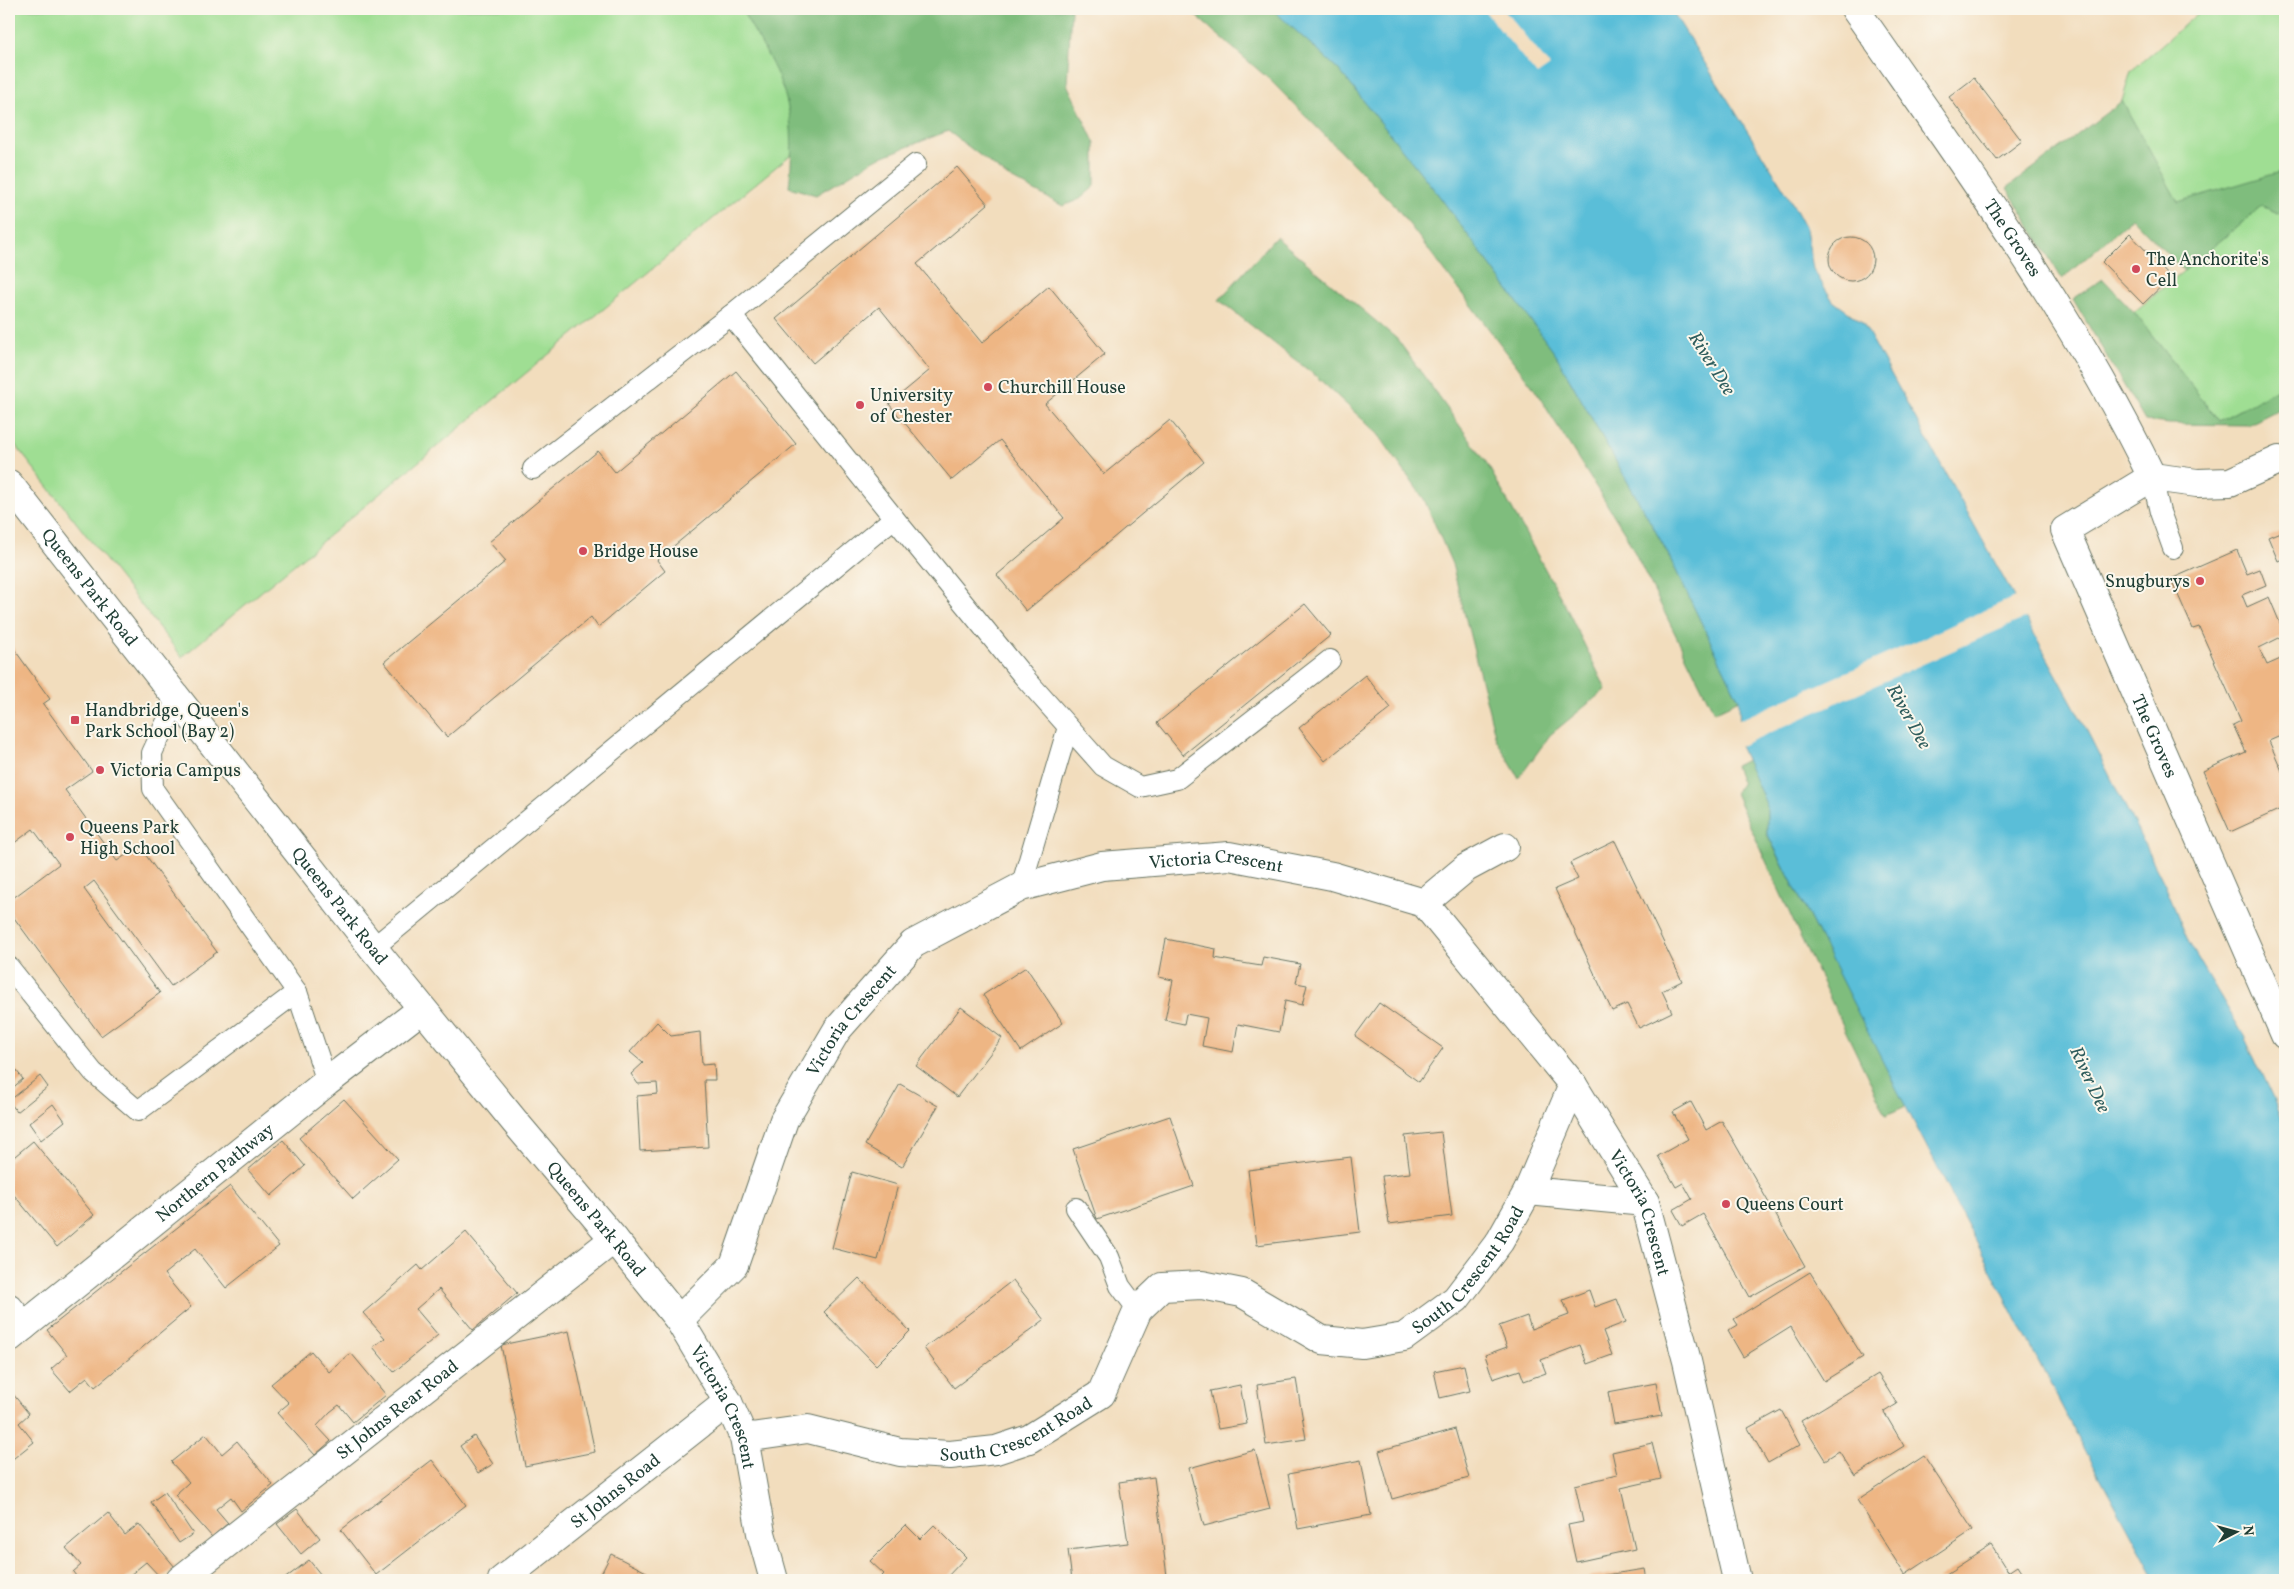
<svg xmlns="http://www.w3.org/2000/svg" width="2294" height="1589" viewBox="0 0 2294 1589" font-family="Vollkorn,serif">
	<rect width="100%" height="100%" fill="#fbf7ec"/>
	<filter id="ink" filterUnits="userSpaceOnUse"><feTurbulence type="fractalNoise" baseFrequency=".02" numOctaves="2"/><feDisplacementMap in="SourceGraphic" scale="10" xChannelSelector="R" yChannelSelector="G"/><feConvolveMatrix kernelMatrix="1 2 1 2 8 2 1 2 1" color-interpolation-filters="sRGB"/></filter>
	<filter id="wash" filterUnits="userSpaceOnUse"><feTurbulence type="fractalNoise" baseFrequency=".0096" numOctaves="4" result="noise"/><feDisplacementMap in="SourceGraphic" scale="20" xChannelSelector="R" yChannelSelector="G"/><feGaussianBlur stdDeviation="1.12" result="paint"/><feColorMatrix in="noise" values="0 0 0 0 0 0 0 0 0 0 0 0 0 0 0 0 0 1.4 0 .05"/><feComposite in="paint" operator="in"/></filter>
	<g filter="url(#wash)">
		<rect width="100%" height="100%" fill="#f2ddbd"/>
		<g fill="#9fde93" stroke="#5f8e64">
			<path d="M9 9H841L800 147 182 657 9 437Z"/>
			<path d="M2203 9H2285V172L2178 203 2122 101 2131 71Z"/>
			<path d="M2262 206 2285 216V385L2219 421 2134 312Z"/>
		</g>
		<g fill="#7fbd7d" stroke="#4f7d58">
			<path d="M741 9H1071L1067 84 1095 144V186L1080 199 1063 206 1007 176 948 131 876 159 816 195 789 187C792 159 794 127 786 99 779 71 755 33 741 9Z"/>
			<path d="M1188 9H1272L1339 70 1440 197 1556 355 1665 548 1739 700 1714 712 1625 533 1533 387 1396 207 1270 80Z"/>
			<path d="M2122 101 2178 202 2284 171 2285 216 2262 206 2184 271 2132 218 2062 279 2007 188Z"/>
			<path d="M1276 237 1397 339 1486 462 1566 607 1606 689 1550 735 1519 778 1496 739 1452 564 1424 499 1378 434 1317 377 1219 300Z"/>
			<path d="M2103 279 2134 312 2219 421 2285 385V406L2248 425 2169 424 2145 421 2073 299Z"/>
			<path d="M1747 760 1767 806V834L1906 1106 1886 1115 1800 936 1735 793 1742 784 1735 766Z"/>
		</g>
		<path fill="#5abed8" stroke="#3c7e86" d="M1272 9H1671L1790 199 1806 229 1813 269 1833 301 1863 323 2080 717 2165 885 2189 943 2244 1036 2285 1125V1580H2156L2070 1422 1893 1082 1767 833V806L1740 746 1739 700 1665 548 1556 355 1440 197 1339 70Z"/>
		<g fill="#f2ddbd">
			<path d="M1483 9H1503L1550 66 1537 75Z"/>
			<path d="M2017 596 2028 617 1738 747 1737 721Z"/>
		</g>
		<g id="blocks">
			<g fill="#eeb684">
				<path d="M1974 78 2022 141 1997 160 1949 97Z"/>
				<path d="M957 167 988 204 917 264 982 343 1049 286 1105 354 1045 404 1104 474 1170 420 1204 462 1026 611 997 575 1064 518 1000 440 952 480 889 404 930 370 879 307 813 363 776 319Z"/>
				<path d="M2130 234 2171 277 2143 304 2102 262Z"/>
				<circle cx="1851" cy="259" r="22"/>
				<path d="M736 371 796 444 657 560 665 571 598 627 591 617 447 737 384 662 506 561 489 542 598 451 615 472Z"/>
				<path d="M2285 530V558L2278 561 2268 537Z"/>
				<path d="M2237 550 2247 574 2260 569 2266 585 2242 595 2247 607 2269 597 2285 635 2259 648 2267 665 2285 657V692L2282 693 2285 707V734L2269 741 2285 778V807L2230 832 2203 771 2246 752 2233 725 2241 721 2199 627 2193 629 2171 579Z"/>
				<path d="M1305 604 1331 635 1183 755 1157 723Z"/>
				<path d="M9 642 50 699 43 704 92 771 65 790 117 861 139 846 217 952 171 986 94 881 84 889 160 993 101 1036 9 911V901L59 864 33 829 9 847Z"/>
				<path d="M1365 675 1391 708 1325 761 1299 728Z"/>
				<path d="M1615 841 1682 981 1662 991 1672 1012 1639 1028 1627 1004 1612 1011 1555 889 1578 879 1570 863Z"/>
				<path d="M1166 939 1216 949 1215 958 1236 962 1261 966 1263 957 1300 964 1296 983 1307 985 1302 1005 1285 1001 1279 1032 1238 1024 1233 1052 1202 1046 1207 1018 1186 1014 1184 1024 1165 1020 1173 980 1159 977Z"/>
				<path d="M1026 967 1063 1023 1021 1051 983 995Z"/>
				<path d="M1379 1003 1443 1048 1419 1082 1355 1036Z"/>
				<path d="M961 1007 1002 1038 957 1097 916 1066Z"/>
				<path d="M657 1022 671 1036 700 1032 702 1065 714 1064 715 1080H704L708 1147 640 1151 637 1096 658 1094 657 1083 638 1084 631 1074 643 1063 630 1052Z"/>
				<path d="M9 1061 23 1079 9 1091Z"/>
				<path d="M40 1076 48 1087 17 1112 9 1101Z"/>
				<path d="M900 1084 938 1106 902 1167 865 1145Z"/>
				<path d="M344 1099 398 1159 353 1199 299 1138Z"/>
				<path d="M1691 1102 1706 1130 1722 1121 1805 1266 1750 1297 1703 1214 1682 1226 1673 1210 1692 1199 1683 1183 1676 1187 1658 1156 1688 1139 1673 1112Z"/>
				<path d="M53 1104 65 1121 41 1140 29 1123Z"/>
				<path d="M1170 1116 1194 1186 1097 1219 1073 1149Z"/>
				<path d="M1441 1132 1452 1216 1389 1224 1382 1176 1410 1173 1405 1136Z"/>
				<path d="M283 1140 305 1166 271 1196 248 1170Z"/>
				<path d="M33 1141 94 1215 57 1247 9 1189V1161Z"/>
				<path d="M1351 1157 1360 1232 1257 1245 1248 1170Z"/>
				<path d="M852 1172 898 1185 878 1260 832 1248Z"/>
				<path d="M230 1186 279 1246 226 1288 195 1249 164 1274 191 1307 95 1387 87 1377 70 1391 51 1369 67 1355 47 1330Z"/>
				<path d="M466 1232 517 1293 473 1330 439 1289 416 1309 438 1335 394 1372 373 1347 385 1338 363 1313 418 1265 422 1270Z"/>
				<path d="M1810 1272 1863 1357 1824 1381 1791 1327 1743 1357 1728 1331 1738 1325 1734 1319Z"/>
				<path d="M859 1278 910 1331 876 1365 824 1312Z"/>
				<path d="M1013 1280 1044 1320 954 1388 924 1348Z"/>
				<path d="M1589 1290 1595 1307 1617 1299 1626 1322 1603 1331 1612 1355 1587 1364 1580 1345 1541 1360 1546 1373 1524 1381 1520 1370 1493 1379 1485 1355 1507 1347 1499 1326 1527 1316 1531 1329 1569 1315 1563 1300Z"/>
				<path d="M569 1331 595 1452 525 1466 501 1345Z"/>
				<path d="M311 1351 329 1372 351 1353 386 1395 353 1422 339 1405 330 1412 317 1426 331 1441 315 1455 277 1413 289 1403 271 1384Z"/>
				<path d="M1464 1365 1470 1391 1440 1398 1434 1371Z"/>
				<path d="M1878 1374 1897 1404 1884 1412 1904 1446 1855 1476 1839 1451 1825 1460 1801 1421Z"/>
				<path d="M1296 1379 1306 1439 1266 1445 1257 1385Z"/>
				<path d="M1656 1383 1662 1416 1614 1424 1608 1392Z"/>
				<path d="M1240 1385 1247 1424 1218 1429 1210 1391Z"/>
				<path d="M9 1389 29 1414 19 1423 34 1442 9 1462Z"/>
				<path d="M1781 1410 1800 1445 1768 1463 1748 1428Z"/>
				<path d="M1455 1429 1469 1478 1392 1499 1379 1451Z"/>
				<path d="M206 1434 222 1454 237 1441 273 1485 241 1511 231 1497 216 1509 228 1523 212 1537 175 1495 189 1482 171 1462Z"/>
				<path d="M474 1436 493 1464 478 1473 460 1446Z"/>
				<path d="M1652 1443 1661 1479 1621 1488 1635 1549 1576 1562 1568 1525 1583 1522 1575 1485 1617 1475 1612 1452Z"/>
				<path d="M1255 1450 1270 1509 1204 1526 1189 1468Z"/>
				<path d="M1924 1456 1973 1530 1905 1575 1857 1500Z"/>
				<path d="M432 1460 466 1505 376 1575 341 1530Z"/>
				<path d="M1361 1460 1371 1515 1298 1529 1288 1474Z"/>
				<path d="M1154 1477 1167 1576 1138 1580H1072L1068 1550 1128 1543 1119 1482Z"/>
				<path d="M165 1492 193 1534 179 1543 151 1502Z"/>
				<path d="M297 1509 320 1538 301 1554 277 1524Z"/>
				<path d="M108 1513 125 1535 139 1524 175 1567 161 1578 146 1562 124 1580H79L73 1572 81 1565 66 1548Z"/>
				<path d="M906 1525 920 1539 934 1525 966 1557 944 1580H878L884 1574 870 1561Z"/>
				<path d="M1991 1545 2008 1572 2017 1566 2026 1580H1937Z"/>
				<path d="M611 1554 662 1580H598Z"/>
				<path d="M309 1560 325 1580H283Z"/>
				<path d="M1645 1569 1647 1580H1586V1578Z"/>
			</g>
		</g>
	</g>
	<g filter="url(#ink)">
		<use href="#blocks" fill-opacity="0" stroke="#697564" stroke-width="1"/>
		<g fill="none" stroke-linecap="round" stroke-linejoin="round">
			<g stroke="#697564" stroke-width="22">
				<g id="service">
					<path d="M731 315 916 164"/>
					<path d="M2152 477 2160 512 2173 548"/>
					<path d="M894 518 1024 677 1103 766 1140 787 1177 779 1330 660"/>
					<path d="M177 699 152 753 153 789 297 992"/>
					<path d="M1021 887 1068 727"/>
					<path d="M373 948 894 518 731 315 533 469"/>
					<path d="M9 967 93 1072 138 1111 297 992 327 1082"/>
					<path d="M1076 1208 1109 1257 1120 1286 1138 1310"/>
				</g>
			</g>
			<g stroke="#697564" stroke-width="30">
				<g id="pedestrian">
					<path id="s1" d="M1855 9C1960 160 2072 311 2152 477"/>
				</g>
			</g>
			<g stroke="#697564" stroke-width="30">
				<g id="minor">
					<path id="s2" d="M2285 462 2279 460 2230 482 2197 483 2152 477 2065 530 2285 1035"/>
					<path id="s3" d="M9 484 373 948 515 1122 614 1239 679 1320 728 1402 744 1438 761 1533 774 1580"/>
					<path d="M1424 903 1466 868 1505 847"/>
					<path d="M1528 1191 1645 1202"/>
					<path d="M9 1308 24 1326"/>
					<path id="s4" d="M679 1320 734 1265 784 1120 837 1030 913 944 1021 887 1102 866 1229 856 1332 876 1424 903 1573 1085 1645 1202 1687 1361 1737 1580"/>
					<path id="s5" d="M9 1338 327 1082 422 1009"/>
					<path id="s6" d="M744 1438 808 1429 900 1452 950 1455 996 1450 1029 1439 1101 1394 1138 1310 1162 1287 1202 1285 1242 1293 1322 1340 1362 1344 1404 1337 1456 1299 1500 1241 1528 1191 1573 1085"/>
					<path id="s7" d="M180 1580 614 1239"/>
					<path id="s8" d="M502 1580 728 1402"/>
				</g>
			</g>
			<use href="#service" stroke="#fff" stroke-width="20"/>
			<use href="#pedestrian" stroke="#fff" stroke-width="28"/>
			<use href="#minor" stroke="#fff" stroke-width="28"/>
		</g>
	</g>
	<g fill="#d1495b" stroke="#fbf7ec" stroke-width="2">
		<circle cx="2136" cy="269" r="5"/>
		<circle cx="988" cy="387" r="5"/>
		<circle cx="860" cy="405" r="5"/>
		<circle cx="583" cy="551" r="5"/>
		<circle cx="2200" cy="581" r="5"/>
		<rect x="70" y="715" width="10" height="10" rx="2.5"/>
		<circle cx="100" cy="770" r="5"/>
		<circle cx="70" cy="837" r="5"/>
		<circle cx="1726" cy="1204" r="5"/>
	</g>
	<g text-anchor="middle" stroke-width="4" stroke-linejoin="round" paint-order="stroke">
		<g font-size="18" fill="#1f3d34" stroke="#fbf7ec">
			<text dy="6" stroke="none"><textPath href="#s1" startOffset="278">The Groves</textPath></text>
			<text dy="6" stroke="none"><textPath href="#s3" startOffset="131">Queens Park Road</textPath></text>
			<text dy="6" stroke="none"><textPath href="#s2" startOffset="465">The Groves</textPath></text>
			<text dy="6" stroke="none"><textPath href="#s4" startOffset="771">Victoria Crescent</textPath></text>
			<text dy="6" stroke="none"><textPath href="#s3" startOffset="536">Queens Park Road</textPath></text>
			<text dy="6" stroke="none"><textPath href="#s4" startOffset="352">Victoria Crescent</textPath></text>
			<text dy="6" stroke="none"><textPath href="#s5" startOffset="264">Northern Pathway</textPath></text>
			<text dy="6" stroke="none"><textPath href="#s4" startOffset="1365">Victoria Crescent</textPath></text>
			<text dy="6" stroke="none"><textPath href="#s3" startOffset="941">Queens Park Road</textPath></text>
			<text dy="6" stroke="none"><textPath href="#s6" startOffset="851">South Crescent Road</textPath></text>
			<text dy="6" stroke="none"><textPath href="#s3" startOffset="1170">Victoria Crescent</textPath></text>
			<text dy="6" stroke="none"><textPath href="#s7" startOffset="276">St Johns Rear Road</textPath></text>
			<text dy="6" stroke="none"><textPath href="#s6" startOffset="281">South Crescent Road</textPath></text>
			<text dy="6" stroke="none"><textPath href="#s8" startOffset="144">St Johns Road</textPath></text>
		</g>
		<g font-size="18" fill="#1f3d34" stroke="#fbf7ec" text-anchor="start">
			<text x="2146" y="265">The Anchorite's<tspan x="2146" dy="21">Cell</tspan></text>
			<text x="998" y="393">Churchill House</text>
			<text x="870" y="401">University<tspan x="870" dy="21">of Chester</tspan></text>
			<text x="593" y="557">Bridge House</text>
			<text x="2190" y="587" text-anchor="end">Snugburys</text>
			<text x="85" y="716">Handbridge, Queen's<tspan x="85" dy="21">Park School (Bay 2)</tspan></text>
			<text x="110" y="776">Victoria Campus</text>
			<text x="80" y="833">Queens Park<tspan x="80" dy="21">High School</tspan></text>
			<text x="1736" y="1210">Queens Court</text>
		</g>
		<g font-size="19" font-style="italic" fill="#2e5d5d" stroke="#fbf7ec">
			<text transform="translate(1713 363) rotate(58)" y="7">River Dee</text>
			<text transform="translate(1910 716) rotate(61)" y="7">River Dee</text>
			<text transform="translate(2091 1079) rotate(65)" y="7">River Dee</text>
		</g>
	</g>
	<rect width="2294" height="1589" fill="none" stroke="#fbf7ec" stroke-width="30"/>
	<g transform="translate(2236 1532) rotate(84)" stroke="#fbf7ec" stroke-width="4" paint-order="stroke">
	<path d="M0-4L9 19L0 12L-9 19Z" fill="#1f3d34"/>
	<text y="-8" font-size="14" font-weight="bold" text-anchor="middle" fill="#1f3d34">N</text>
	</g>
</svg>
